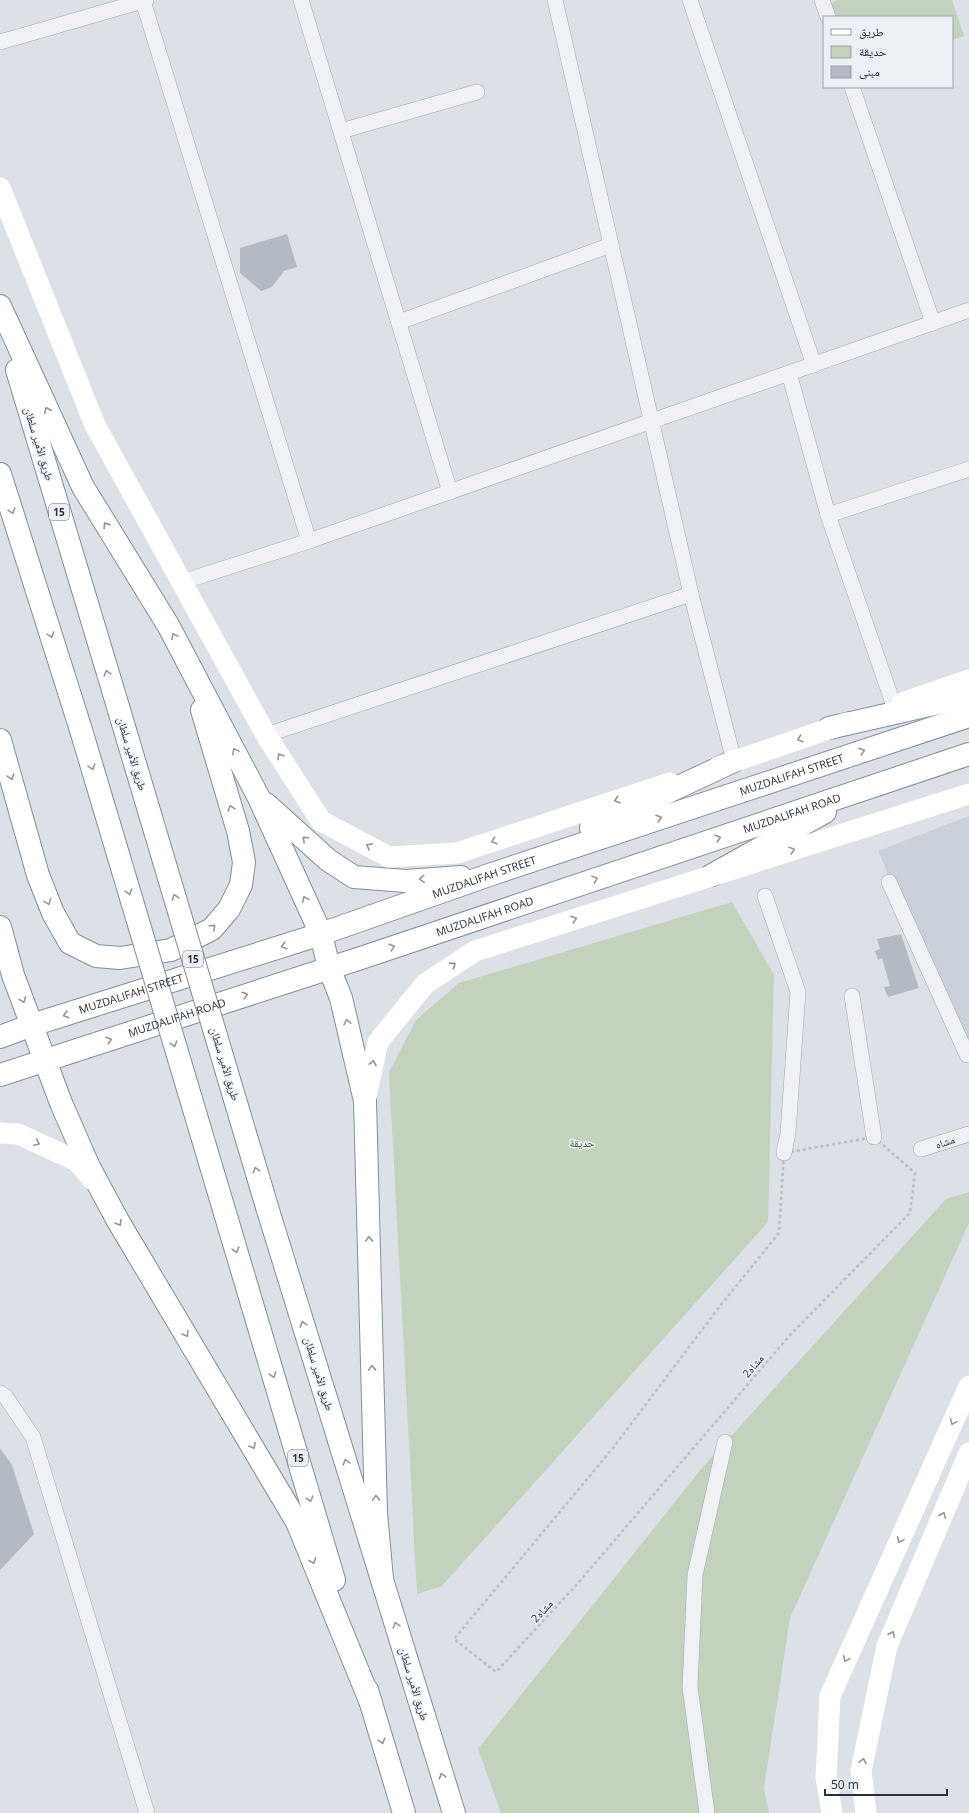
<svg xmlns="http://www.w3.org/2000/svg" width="969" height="1813" viewBox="0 0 969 1813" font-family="'Open Sans','Noto Naskh Arabic',sans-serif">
	<rect width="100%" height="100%" fill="#dce1e7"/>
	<path fill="#cad0d9" d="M969 816V1055H967L878 851Z"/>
	<g fill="#c3d2bc">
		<path d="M838 0H952L964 36 952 40V17H837L831 3Z"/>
		<path d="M732 902 774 975 768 1222 442 1586 417 1594 389 1072 416 1020 459 983Z"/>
		<path d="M969 1192V1223L790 1618 764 1788 769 1813H501L478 1749 702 1468 946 1199Z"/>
	</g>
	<g fill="#b3bac4">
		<path d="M287 234 297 267 284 271 272 287 261 291 240 273V248Z"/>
		<path d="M901 934 919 988 888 997 884 987 890 986 882 958 878 960 875 951 880 949 877 939Z"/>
		<path d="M0 1448 12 1465 34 1534 0 1570Z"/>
	</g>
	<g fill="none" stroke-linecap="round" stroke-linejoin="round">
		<g stroke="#a1a8b1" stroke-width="16">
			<g id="street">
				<path d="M301 0 450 492"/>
				<path d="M555 0 691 594 734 761"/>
				<path d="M690 0 814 365"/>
				<path d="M822 0 828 17"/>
				<path d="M143 1 309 541"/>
				<path d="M0 42 146 0"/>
				<path d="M852 87 933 323"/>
				<path d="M341 131 477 92"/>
				<path d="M399 322 611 245"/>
				<path d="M789 373 828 515 894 706"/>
				<path d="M828 515 969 469"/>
				<path d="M182 582 309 541 969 310"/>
				<path d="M266 735 691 594"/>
				<path d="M889 882 967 1055H969"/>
				<path d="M765 896 798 992 788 1133 784 1153"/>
				<path d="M852 996 874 1137"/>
				<path d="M921 1149 969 1134"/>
				<path d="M0 1393 5 1396 33 1437 147 1813"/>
				<path d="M707 1813 690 1687 695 1575 725 1442"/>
			</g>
		</g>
		<g stroke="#828f9f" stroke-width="24">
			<g id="highway">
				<path d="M0 306 83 487 168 625 259 798 321 934 329 968 341 998 365 1101 376 1513 382 1579"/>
				<path d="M17 370 119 710"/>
				<path d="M0 474 81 730"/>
				<path d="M829 728 969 696"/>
				<path d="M0 740 38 875 53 913 70 943 96 956 120 958 171 950 212 929 229 909 241 885 244 862 238 831 202 710"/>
				<path d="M266 804 328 860 354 877 406 881 461 877"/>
				<path d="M591 828 734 761"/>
				<path d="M712 875 825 812"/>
				<path d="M0 927 13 975 61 1103 89 1167 118 1221 297 1522 371 1703"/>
				<path id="s1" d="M0 1037 32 1025 321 934 489 875 969 716"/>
				<path id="s2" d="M0 1075 361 958 969 754"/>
				<path d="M267 1207 454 1813"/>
				<path d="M225 1213 334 1580"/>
				<path d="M367 1690 404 1813"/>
			</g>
		</g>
		<path stroke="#babfc5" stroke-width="2.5" stroke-dasharray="3 3" stroke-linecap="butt" d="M874 1137 915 1173 910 1213 790 1335 579 1582 496 1672 454 1639 613 1448 720 1306 779 1233 784 1153Z"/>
		<use href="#street" stroke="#eff1f5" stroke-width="15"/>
		<g stroke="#fff" stroke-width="21">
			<path d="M0 188 95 425 266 735 321 821 389 857 457 853 670 783"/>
			<path d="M902 703 969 680"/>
			<path d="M718 767 846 723"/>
			<path d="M365 1101 378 1042 425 984 475 951 969 794"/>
			<path d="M0 1133 18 1134 77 1161 93 1180"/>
			<path d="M832 1813 826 1778 830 1696 969 1386"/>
			<path d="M866 1813 861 1771 887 1646 969 1453"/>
		</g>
		<use href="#highway" stroke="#fff" stroke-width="22"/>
		<g stroke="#828f9f" stroke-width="24" stroke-linecap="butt">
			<g id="highway-bridge">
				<path d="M119 710 267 1207"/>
				<path d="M81 730 225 1213"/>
			</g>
		</g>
		<use href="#highway-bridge" stroke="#fff" stroke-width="22"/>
	</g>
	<defs><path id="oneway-chevron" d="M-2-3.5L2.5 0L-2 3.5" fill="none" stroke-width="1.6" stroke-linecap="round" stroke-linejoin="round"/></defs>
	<g stroke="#92979e">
		<use href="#oneway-chevron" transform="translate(47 410) rotate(-115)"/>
		<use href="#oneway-chevron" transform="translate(12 511) rotate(72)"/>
		<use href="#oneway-chevron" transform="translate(106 525) rotate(-122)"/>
		<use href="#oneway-chevron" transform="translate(51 635) rotate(72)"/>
		<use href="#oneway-chevron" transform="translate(174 636) rotate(-118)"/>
		<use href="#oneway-chevron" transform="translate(107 673) rotate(-107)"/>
		<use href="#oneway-chevron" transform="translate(800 739) rotate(161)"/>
		<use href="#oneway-chevron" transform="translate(235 751) rotate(-118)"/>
		<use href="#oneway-chevron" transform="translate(862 751) rotate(-18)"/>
		<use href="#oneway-chevron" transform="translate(280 756) rotate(-123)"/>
		<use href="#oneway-chevron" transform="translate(92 767) rotate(73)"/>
		<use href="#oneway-chevron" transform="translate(11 777) rotate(74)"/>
		<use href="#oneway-chevron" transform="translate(617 800) rotate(162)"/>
		<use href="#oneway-chevron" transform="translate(231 808) rotate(-106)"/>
		<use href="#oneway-chevron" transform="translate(659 818) rotate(-18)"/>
		<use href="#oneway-chevron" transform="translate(718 838) rotate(-19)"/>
		<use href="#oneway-chevron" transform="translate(305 839) rotate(-138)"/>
		<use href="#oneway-chevron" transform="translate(494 841) rotate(162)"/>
		<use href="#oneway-chevron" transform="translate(369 846) rotate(-152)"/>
		<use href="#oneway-chevron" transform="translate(792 850) rotate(-18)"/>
		<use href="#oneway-chevron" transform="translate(422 879) rotate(176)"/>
		<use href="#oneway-chevron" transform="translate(595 879) rotate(-19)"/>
		<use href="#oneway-chevron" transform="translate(129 892) rotate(73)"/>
		<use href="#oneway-chevron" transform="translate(175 897) rotate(-107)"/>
		<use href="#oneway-chevron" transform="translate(305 899) rotate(-114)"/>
		<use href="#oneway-chevron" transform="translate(48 902) rotate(69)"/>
		<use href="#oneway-chevron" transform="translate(574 919) rotate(-18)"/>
		<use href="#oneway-chevron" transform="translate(213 927) rotate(-42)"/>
		<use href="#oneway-chevron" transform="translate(284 946) rotate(163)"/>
		<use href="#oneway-chevron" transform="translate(392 947) rotate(-19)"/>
		<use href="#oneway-chevron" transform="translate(453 965) rotate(-33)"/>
		<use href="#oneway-chevron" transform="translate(245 995) rotate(-18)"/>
		<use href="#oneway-chevron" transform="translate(23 1000) rotate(69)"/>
		<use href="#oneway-chevron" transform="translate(66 1015) rotate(163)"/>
		<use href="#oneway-chevron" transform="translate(347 1022) rotate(-103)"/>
		<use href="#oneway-chevron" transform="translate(109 1040) rotate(-18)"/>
		<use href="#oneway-chevron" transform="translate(174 1044) rotate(73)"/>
		<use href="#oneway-chevron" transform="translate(373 1063) rotate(-78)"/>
		<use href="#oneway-chevron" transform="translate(37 1143) rotate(25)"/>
		<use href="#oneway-chevron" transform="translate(256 1170) rotate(-107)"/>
		<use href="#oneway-chevron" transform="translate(119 1223) rotate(60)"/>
		<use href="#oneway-chevron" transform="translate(369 1239) rotate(-92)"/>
		<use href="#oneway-chevron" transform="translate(236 1250) rotate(73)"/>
		<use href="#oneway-chevron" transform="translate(303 1324) rotate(-107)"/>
		<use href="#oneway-chevron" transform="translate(186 1334) rotate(59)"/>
		<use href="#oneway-chevron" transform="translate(372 1368) rotate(-92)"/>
		<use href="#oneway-chevron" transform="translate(273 1375) rotate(73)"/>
		<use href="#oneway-chevron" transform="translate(953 1422) rotate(114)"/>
		<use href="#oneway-chevron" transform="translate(253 1446) rotate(60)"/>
		<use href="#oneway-chevron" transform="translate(346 1462) rotate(-107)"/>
		<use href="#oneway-chevron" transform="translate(376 1498) rotate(-92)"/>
		<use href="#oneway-chevron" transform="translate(310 1499) rotate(73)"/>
		<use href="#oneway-chevron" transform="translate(943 1515) rotate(-67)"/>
		<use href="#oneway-chevron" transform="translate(900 1540) rotate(114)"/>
		<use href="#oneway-chevron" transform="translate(313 1561) rotate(68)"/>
		<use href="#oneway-chevron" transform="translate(396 1625) rotate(-107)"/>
		<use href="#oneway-chevron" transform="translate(892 1634) rotate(-67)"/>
		<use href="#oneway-chevron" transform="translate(846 1659) rotate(114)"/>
		<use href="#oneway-chevron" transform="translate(382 1741) rotate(73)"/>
		<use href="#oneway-chevron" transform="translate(863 1761) rotate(-78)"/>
		<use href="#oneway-chevron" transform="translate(442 1776) rotate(-107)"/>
	</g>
	<g text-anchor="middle" stroke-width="3" stroke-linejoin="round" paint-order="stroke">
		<g fill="#ebf0f5" stroke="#606975" stroke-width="1">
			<rect x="49" y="504" width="20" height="16" rx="3"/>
			<rect x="183" y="951" width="20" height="16" rx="3"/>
			<rect x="288" y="1450" width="20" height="16" rx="3"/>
		</g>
		<g font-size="10" font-weight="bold" fill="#252f3e">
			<text x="59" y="516">15</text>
			<text x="193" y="963">15</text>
			<text x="298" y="1462">15</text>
		</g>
		<g font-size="11" fill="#252f3e" stroke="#ebf0f5">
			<text transform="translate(39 444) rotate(73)" y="4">طريق الأمير سلطان</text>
			<text transform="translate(132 754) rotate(73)" y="4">طريق الأمير سلطان</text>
			<text dy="4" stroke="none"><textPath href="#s1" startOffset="834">MUZDALIFAH STREET</textPath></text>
			<text dy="4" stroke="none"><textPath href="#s2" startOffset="834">MUZDALIFAH ROAD</textPath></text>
			<text dy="4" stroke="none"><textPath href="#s1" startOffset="510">MUZDALIFAH STREET</textPath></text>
			<text dy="4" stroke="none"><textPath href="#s2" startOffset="510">MUZDALIFAH ROAD</textPath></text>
			<text dy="4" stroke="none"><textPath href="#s1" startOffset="138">MUZDALIFAH STREET</textPath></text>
			<text dy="4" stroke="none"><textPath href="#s2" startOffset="186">MUZDALIFAH ROAD</textPath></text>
			<text transform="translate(225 1064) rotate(73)" y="4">طريق الأمير سلطان</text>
			<text transform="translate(945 1142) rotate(-18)" y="4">مشاه</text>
			<text transform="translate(753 1366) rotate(-50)" y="4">مشاه2</text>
			<text transform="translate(319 1374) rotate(73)" y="4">طريق الأمير سلطان</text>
			<text transform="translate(542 1611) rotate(-47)" y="4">مشاه2</text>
			<text transform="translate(414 1684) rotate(73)" y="4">طريق الأمير سلطان</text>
		</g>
		<g font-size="11" fill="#3b5b31" stroke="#ebf0f5">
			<text x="582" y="1147">حديقة</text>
		</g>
	</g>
	<rect x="823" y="16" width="130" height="72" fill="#ebf0f5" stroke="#9ca3ac"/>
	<rect x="831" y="29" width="20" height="6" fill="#ffffff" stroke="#9ca3ac"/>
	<text x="859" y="36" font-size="12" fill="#252f3e">طريق</text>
	<rect x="831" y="46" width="20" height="12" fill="#c3d2bc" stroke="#9ca3ac"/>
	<text x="859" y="56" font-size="12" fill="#252f3e">حديقة</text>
	<rect x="831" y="66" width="20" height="12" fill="#b3bac4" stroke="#9ca3ac"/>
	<text x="859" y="76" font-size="12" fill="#252f3e">مبنى</text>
	<path d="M825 1789v6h122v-6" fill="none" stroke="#252f3e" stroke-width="2"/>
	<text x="831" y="1789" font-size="12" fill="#252f3e" stroke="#ebf0f5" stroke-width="3" paint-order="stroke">50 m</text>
</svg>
